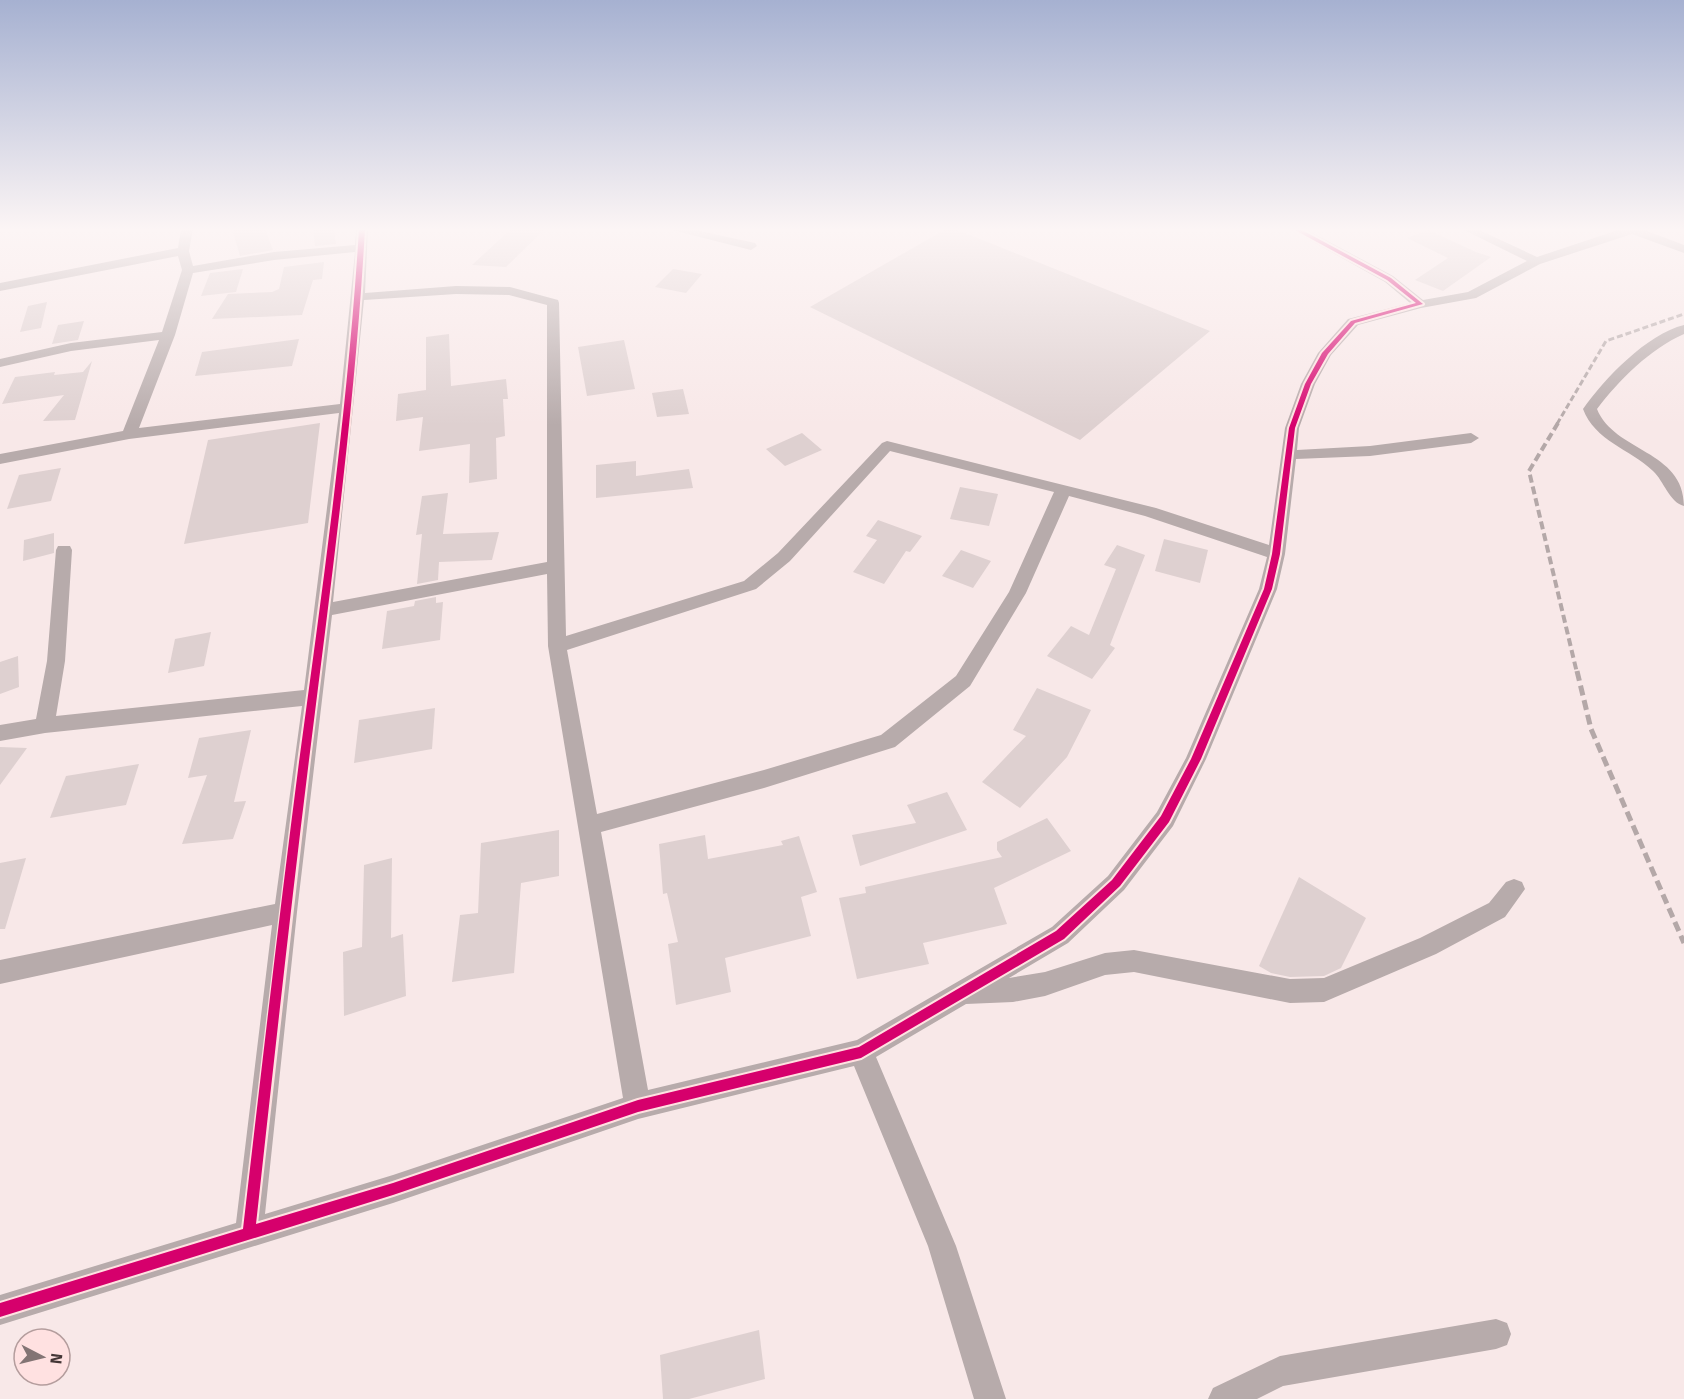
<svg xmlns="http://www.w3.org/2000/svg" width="1684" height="1399" viewBox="0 0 1684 1399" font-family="'Fira Sans',sans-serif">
	<rect width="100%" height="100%" fill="#f8e8e8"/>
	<g fill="#ded0d0">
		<path d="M232 229H265L273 250 240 256Z"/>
		<path d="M313 229H334L336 244 315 246Z"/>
		<path d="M511 229H545L506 267 472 265Z"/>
		<path d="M946 229H955L1210 331 1080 440 810 307Z"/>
		<path d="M1428 230 1476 252 1491 257 1443 291 1415 280 1448 258 1407 238Z"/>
		<path d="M324 262 322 279 313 280 302 315 212 319 228 294 272 292 279 289 284 267Z"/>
		<path d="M243 269 236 292 201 296 210 273Z"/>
		<path d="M673 269 702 274 686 293 655 287Z"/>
		<path d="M47 302 41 328 20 332 28 306Z"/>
		<path d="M84 321 78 340 52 344 58 325Z"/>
		<path d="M449 334 451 386 506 379 508 399H503L505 436 496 438 497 479 469 483 470 444 419 451 423 417 396 421 398 394 426 390V337Z"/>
		<path d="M299 339 292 366 195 376 202 352Z"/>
		<path d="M624 340 635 389 587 396 578 347Z"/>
		<path d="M92 361 75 420 43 421 64 395 2 404 15 377 55 372 54 375 83 372Z"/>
		<path d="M683 389 689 414 657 417 652 393Z"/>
		<path d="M320 423 308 523 184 544 208 440Z"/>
		<path d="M802 433 822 450 785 466 766 449Z"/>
		<path d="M636 461V476L689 469 693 488 596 498V465Z"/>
		<path d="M61 468 51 501 7 509 19 475Z"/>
		<path d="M960 487 998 494 989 526 950 519Z"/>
		<path d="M448 493 443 534 499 532 492 560 439 562 438 580 417 584 422 534 416 535 422 496Z"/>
		<path d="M878 520 922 536 910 552 906 551 884 584 853 572 877 540 866 536Z"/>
		<path d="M54 533V553L23 561 24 540Z"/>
		<path d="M1164 539 1208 550 1200 583 1155 571Z"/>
		<path d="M1117 545 1145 555 1110 645 1115 648 1092 679 1047 656 1071 626 1089 635 1116 569 1104 565Z"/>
		<path d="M961 550 991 561 973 588 942 576Z"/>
		<path d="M436 597V603L443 602 440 640 382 649 387 611 414 606 415 601Z"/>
		<path d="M211 632 204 666 168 673 175 639Z"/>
		<path d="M18 656 19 687 0 694V662Z"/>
		<path d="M1037 688 1091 710 1067 757 1020 808 982 782 1026 736 1013 730Z"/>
		<path d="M435 708 432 749 354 763 359 720Z"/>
		<path d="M251 730 234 802 246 801 233 839 182 844 207 775 188 778 199 738Z"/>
		<path d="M0 747 27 748 0 785Z"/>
		<path d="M139 764 126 805 50 818 66 776Z"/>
		<path d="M947 792 967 830 860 866 852 835 916 823 907 805Z"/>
		<path d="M1047 818 1071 851 994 888 1007 924 923 943 929 964 857 979 839 898 866 893 865 887 1002 857 997 850V842Z"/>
		<path d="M559 830V876L521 883 514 973 452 982 460 915 478 913 481 843Z"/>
		<path d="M705 835 708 859 783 845 781 841 799 836 817 892 801 897 811 936 725 958 731 992 676 1005 668 944 678 942 667 893 663 894 659 844Z"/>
		<path d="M26 858 5 929H0V863Z"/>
		<path d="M392 858 391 938 403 934 406 996 344 1016 343 952 362 947 364 865Z"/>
		<path d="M1299 877 1366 918 1341 968 1324 976 1290 977 1271 973 1259 966Z"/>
		<path d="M759 1330 765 1379 689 1399H663L660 1355Z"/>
	</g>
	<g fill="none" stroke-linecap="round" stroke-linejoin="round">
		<g fill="#b7abab" fill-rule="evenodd">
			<path d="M181 229H193L189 251 193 266 274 252 355 245 356 229H368L365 293 456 286 510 287 558 300 559 303 566 636 744 581 778 553 882 443 887 441 1156 508 1269 545 1285 428 1301 384 1318 353 1348 319 1410 303 1385 282 1290 229H1305L1393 276 1423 300 1468 292 1527 261 1462 229H1477L1537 257 1621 229H1642L1684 245V253L1632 234 1540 264 1476 298 1421 308 1358 325 1331 355 1315 384 1299 428 1297 450 1370 446 1471 433 1479 438 1471 443 1370 456 1296 459 1285 554 1277 589 1206 759 1173 826 1124 890 1068 943 1009 978 1045 972 1105 953 1134 950 1290 979 1324 978 1420 938 1489 903 1506 882 1514 879 1522 882 1525 889 1505 917 1436 954 1324 1002 1290 1003 1134 972 1105 975 1045 996 1013 1002 966 1004 876 1057 956 1246 1006 1399H974L928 1246 854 1066 638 1119 393 1203 0 1325V1295L236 1223 272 925 0 984V960L275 904 302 706 45 733 0 741V725L36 719 47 661 56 550 58 546H70L72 550 65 661 56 716 304 690 339 413 129 439 0 464V454L123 431 159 340 71 351 0 367V359L71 343 162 332 182 270 178 256 0 291V283L178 248ZM355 252 340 404 139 428 175 335 193 273 274 260ZM456 294 509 295 547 305V562L333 602 364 300ZM890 451 1054 492 1009 592 956 676 881 735 764 770 597 814 567 650 756 589 790 561ZM1069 496 1145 516 1267 557 1259 589 1186 758 1157 812 1108 876 1052 927 857 1040 648 1090 601 832 764 788 895 747 970 686 1026 593ZM547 574 548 646 623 1098 393 1175 265 1214 297 912 332 615Z"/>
			<path d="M668 229H691L755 243 757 246 751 250Z"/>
			<path d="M1684 325V334C1650 349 1619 380 1597 409 1614 452 1684 450 1684 506 1669 502 1664 481 1653 471 1630 449 1595 441 1583 409 1604 379 1647 334 1684 325Z"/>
			<path d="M1496 1319 1507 1323 1511 1334 1507 1345 1496 1349 1283 1386 1257 1399H1208L1213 1388 1280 1356Z"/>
		</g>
		<path stroke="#b4a8a8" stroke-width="3" stroke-dasharray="6 3" stroke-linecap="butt" d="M1557 424 1606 341 1684 314"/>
		<path stroke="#b4a8a8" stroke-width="4" stroke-dasharray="8 4" stroke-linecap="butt" d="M1558 423 1529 471 1577 673"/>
		<path stroke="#b4a8a8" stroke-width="5" stroke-dasharray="10 5" stroke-linecap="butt" d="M1577 671 1591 729 1684 943"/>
		<g stroke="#ffe1e1" stroke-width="4">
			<path id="cycleway" d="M359 229H365C355 407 331 583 309 760 290 914 273 1069 256 1224L393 1183 638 1100 859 1047 1056 931 1112 880 1161 816 1191 759 1264 589 1272 554 1289 428 1305 384 1322 353 1351 321 1416 303 1387 280 1293 229H1300L1391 278 1423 304 1355 323 1328 354 1311 384 1295 428 1280 554 1272 589 1201 759 1169 822 1120 886 1064 939 861 1058 638 1112 393 1195 0 1317V1303L243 1229C261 1073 279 917 299 762 323 585 348 408 359 229Z"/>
		</g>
		<use href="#cycleway" fill="#d6006c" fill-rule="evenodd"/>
	</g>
	<linearGradient id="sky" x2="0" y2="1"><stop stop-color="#a6b1d1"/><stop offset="0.54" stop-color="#fcf5f5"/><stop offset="1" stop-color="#fcf5f5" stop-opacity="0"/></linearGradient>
	<rect width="1684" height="425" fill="url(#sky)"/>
	<g transform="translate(42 1357) rotate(97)"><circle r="28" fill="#ffe1e1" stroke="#b49d9d" stroke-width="1.5"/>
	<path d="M0-4.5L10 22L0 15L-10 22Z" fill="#837474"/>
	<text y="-9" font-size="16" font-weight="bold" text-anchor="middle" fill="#443636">N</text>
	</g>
</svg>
